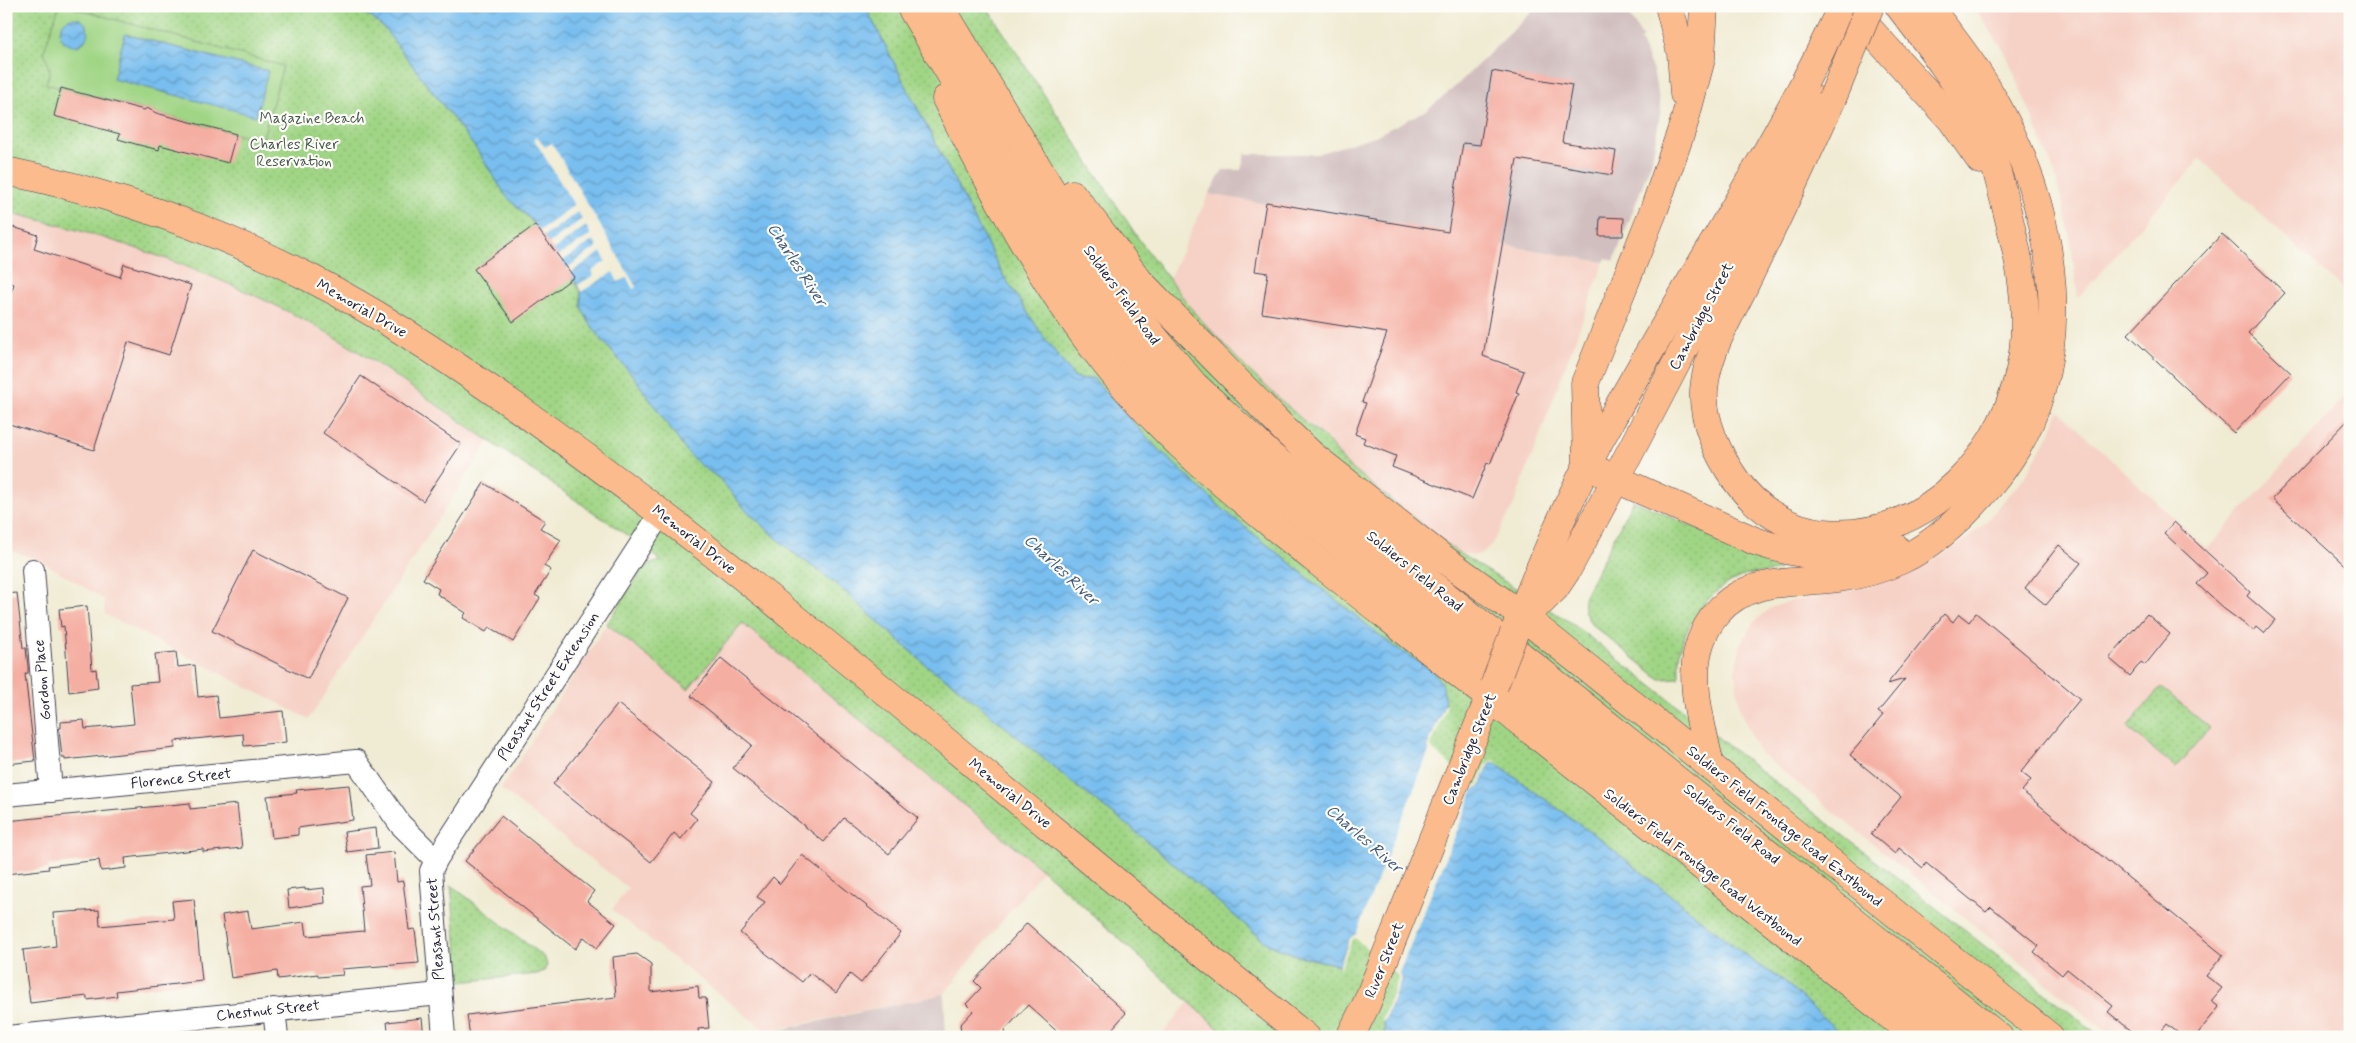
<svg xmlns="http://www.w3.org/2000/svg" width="2356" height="1043" viewBox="0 0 2356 1043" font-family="Mynerve,sans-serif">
	<defs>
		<pattern id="green-dots" width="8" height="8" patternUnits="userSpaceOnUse" patternTransform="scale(1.25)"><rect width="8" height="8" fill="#a0d585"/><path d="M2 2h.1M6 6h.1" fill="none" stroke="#8ab774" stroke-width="1.8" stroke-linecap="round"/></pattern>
		<pattern id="water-waves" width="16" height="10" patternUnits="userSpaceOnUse" patternTransform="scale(1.25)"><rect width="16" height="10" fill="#78beef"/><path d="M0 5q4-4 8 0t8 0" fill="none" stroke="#629ac3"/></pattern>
	</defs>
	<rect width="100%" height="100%" fill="#fdfcf7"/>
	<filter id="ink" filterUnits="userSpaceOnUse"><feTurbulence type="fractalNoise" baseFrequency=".02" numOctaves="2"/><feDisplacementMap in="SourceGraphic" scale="10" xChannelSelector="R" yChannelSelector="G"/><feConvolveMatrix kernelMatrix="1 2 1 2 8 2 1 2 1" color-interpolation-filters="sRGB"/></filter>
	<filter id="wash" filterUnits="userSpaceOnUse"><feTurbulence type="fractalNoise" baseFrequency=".0096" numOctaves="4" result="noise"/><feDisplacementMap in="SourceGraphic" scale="20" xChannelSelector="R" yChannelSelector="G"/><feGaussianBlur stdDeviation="1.12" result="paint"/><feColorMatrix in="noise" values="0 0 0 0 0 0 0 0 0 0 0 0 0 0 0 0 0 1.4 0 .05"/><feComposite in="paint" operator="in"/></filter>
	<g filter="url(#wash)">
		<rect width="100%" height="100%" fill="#f0ebd3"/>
		<g fill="#f6d1c6">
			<path d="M1974 6H2350V295L2200 159 2078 298 2069 230 2055 174 2007 56Z"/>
			<path d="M1209 194 1604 262 1513 507 1491 545 1484 553 1472 556 1457 552 1346 464 1326 439 1272 393 1220 341 1168 281Z"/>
			<path d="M6 212 125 243 171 259 267 301 343 342 489 441 309 719 105 614 104 599 39 560 6 549Z"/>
			<path d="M2350 391V1037H2113L1759 752 1740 711 1735 672 1741 644 1754 622 1771 608 1790 601 1829 595 1876 584 1929 562 1966 539 1982 526 2024 478 2049 435 2059 411 2207 549Z"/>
			<path d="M644 566 742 623 1043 870 944 994 766 1031 612 910 628 888 501 789Z"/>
			<path d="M1195 994 1244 1037 1161 1036Z"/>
		</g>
		<g fill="#d1bfbf">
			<path d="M1538 6H1623L1643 38 1640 40 1653 71 1661 109 1652 160 1614 261 1606 258 1604 262 1209 194 1223 170H1241L1245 154H1317L1375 136 1427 110 1455 87Z"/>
			<path d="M944 994 946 1037H747Z"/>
		</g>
		<g fill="url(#green-dots)" stroke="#617c60">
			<path d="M6 6H349L371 17 384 28 477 150 506 196 530 219 570 273 581 292V306L589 322 602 340 634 377 686 451 700 465 719 478 745 509 791 551 834 582 926 665 955 685 1080 789 1129 826 1269 945 1299 956 1339 965 1350 938 1356 935 1399 974 1401 980 1384 1022 1385 1037H1228L1043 870 742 623 688 689 607 624 644 566 661 561 637 542C570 496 504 451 437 405 396 377 355 347 310 323 214 272 113 236 6 212Z"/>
			<path d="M865 6H986L1140 241 1194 312 1247 369 1306 423 1326 439 1346 464 1457 552 1570 622 2101 1037H1844L1783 980 1758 965 1601 840 1495 763 1480 786 1474 789 1429 750 1433 671 1392 645 1225 511 1156 447 1093 378 1081 379 1073 376 1043 336 1003 275Z"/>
			<path d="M1633 500 1772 562 1779 570C1765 574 1750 572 1736 579 1710 591 1686 623 1680 651 1678 660 1679 670 1679 678L1660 679 1592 625C1585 614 1581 608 1585 595Z"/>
			<path d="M2161 687 2210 728 2176 768 2127 727Z"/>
			<path d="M451 885 545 958 547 965 544 971 537 974 460 982Z"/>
		</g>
		<path fill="#a0d585" stroke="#617c60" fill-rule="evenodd" d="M59 6H66L283 66 262 141 156 113 147 108 144 110 46 84 50 70 44 51ZM125 34 267 71 256 115 114 79Z"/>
		<g fill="url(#water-waves)" stroke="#4d7095">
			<path d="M349 6H865L1003 275 1043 336 1073 376 1081 379 1093 378 1156 447 1225 511 1392 645 1433 671 1443 686 1445 704 1428 745 1429 750 1474 789 1480 786 1489 764 1495 763 1601 840 1758 965 1783 980 1844 1037H1385L1384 1022 1401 980 1399 974 1356 935 1350 938 1339 965 1299 956 1269 945 1129 826 1080 789 955 685 926 665 834 582 791 551 745 509 719 478 700 465 686 451 634 377 602 340 589 322 581 306V292L570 273 530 219 506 196 477 150 384 28 371 17Z"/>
			<circle cx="74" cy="32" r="14"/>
			<path d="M125 34 268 71 256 116 113 79Z"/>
		</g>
		<g fill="#f0ebd3">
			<path d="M537 137 545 147 552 143 636 287 633 289 627 278 618 282 613 272 581 292 578 285 594 275 592 271 606 261 601 252 570 273 567 268 597 247 594 240 561 262 558 256 591 235 586 226 553 250 548 244 582 219 578 212 543 237 539 231 574 205 534 139Z"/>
			<path d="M1445 704 1447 706 1431 745 1432 749 1475 786 1478 784 1487 763 1494 760 1497 762 1489 764 1480 786 1474 789 1399 973 1401 980 1384 1022 1382 1020 1398 980 1397 975 1355 938 1352 940 1341 967 1338 968 1350 938 1356 934 1429 751 1428 745Z"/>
		</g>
		<g id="blocks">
			<g fill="#f5aea2">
				<path d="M1492 71 1572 85 1562 142 1616 151 1612 175 1517 159 1483 356 1524 371 1516 392 1519 393 1490 464 1487 463 1472 499 1392 467 1396 456 1363 443 1365 438 1355 434 1366 403 1362 402 1387 333 1262 313 1268 273 1255 271 1266 202 1448 232 1463 143 1480 145Z"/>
				<path d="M61 88 144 110 147 108 156 113 236 134 228 163 160 145 159 150 139 145 118 139 120 134 54 116Z"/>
				<path d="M1600 217 1624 218 1623 236H1599Z"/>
				<path d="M535 225 574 277 513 322 474 269Z"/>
				<path d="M13 227 38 235 34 249 120 277 124 264 191 285 169 355 128 342 94 450 6 423V307L14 284 6 282V247Z"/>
				<path d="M2222 234 2285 293 2248 333 2291 373 2234 433 2128 334Z"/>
				<path d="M361 376 461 444 423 501 323 433Z"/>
				<path d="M2350 418V570L2272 499Z"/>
				<path d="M484 483 545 521 540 528 561 540 544 566 551 570 535 595 540 598 513 642 489 627 486 632 463 618 466 613 437 594 439 589 423 579Z"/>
				<path d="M2174 522 2250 592 2247 596 2275 620 2264 633 2257 627 2254 631 2223 608 2197 584 2207 573 2164 533Z"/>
				<path d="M2059 545 2081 563 2046 605 2025 588Z"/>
				<path d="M253 550 348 598 308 679 212 631Z"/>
				<path d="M17 593 23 648H26L28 666V673L25 674 35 761 6 764V594Z"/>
				<path d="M87 606 92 670 96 669 98 688 69 692 64 626 61 627 59 609Z"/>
				<path d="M1976 613 2080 699 2021 772 2031 780 2022 791 2223 955 2206 976 2222 988 2211 1001 2219 1007 2195 1037H2183L2167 1024 2157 1037H2139L2108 1012 2113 1006 2067 969 2062 975 2034 952 2039 946 1991 907 1986 912 1926 863 1923 868 1899 848 1895 854 1871 834 1901 797 1850 755 1883 715 1878 712 1905 679 1887 684 1944 614 1953 622 1959 614 1969 622Z"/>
				<path d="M2147 614 2170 634 2145 665 2141 662 2130 676 2109 658Z"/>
				<path d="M176 652 178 667 195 665 198 697 216 695 219 718 283 711 286 742 244 746 243 734 175 741V748L65 760V758H62L59 728H61V722L84 720 85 729 134 724 130 684 158 682 155 654Z"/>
				<path d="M721 658 918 818 889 854 844 818 824 842 733 768 752 745 691 696Z"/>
				<path d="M618 704 715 782 690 813 697 819 681 839 674 833 651 862 553 784Z"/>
				<path d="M349 785 353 820 298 828V835L272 838 267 796 297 793 296 790Z"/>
				<path d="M190 803V809L237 804 242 848 203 852V849L125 858 126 868 101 871 99 860 48 866 49 869 6 874V821Z"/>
				<path d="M501 816 594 891 587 901 616 924 597 948 584 937 575 949 465 861Z"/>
				<path d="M376 828 378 848 347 852 344 832Z"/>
				<path d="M394 852 397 882 403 881 409 930 415 929 419 963 342 969 343 975 318 977V974L278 979 277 971 231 978 222 915 248 911 251 929 305 922 307 936 364 931 360 886 370 885 366 855Z"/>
				<path d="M802 855 901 933 861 983 850 974 836 993 810 973 802 982 740 933 765 902 757 897 773 877 780 884Z"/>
				<path d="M305 888V890L324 888 325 903 289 908 287 890Z"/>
				<path d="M194 899 202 981 116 991 117 996 87 1000V996L30 1003 23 950 56 946 53 913 99 910 100 926 174 919 172 901Z"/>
				<path d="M1027 923 1126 1013 1105 1037H1063L1028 1005 1005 1030 1006 1037H962L960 1025 973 1011 966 1004 981 988 974 981Z"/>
				<path d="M637 954 651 964V992L698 986 699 998H706L709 1028 698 1029 699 1037H470L467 1015 616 997 613 957Z"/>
				<path d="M422 1018 424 1037H389L387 1022Z"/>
			</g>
		</g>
	</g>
	<g filter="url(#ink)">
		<use href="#blocks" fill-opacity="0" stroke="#414052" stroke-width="1"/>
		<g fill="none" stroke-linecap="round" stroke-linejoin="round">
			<g stroke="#414052" stroke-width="24">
				<g id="minor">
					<path d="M33 570 51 791"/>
					<path d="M6 795 356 761 400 824 436 860"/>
					<path d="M274 1009 277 1037"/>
					<path d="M7 1037 440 994"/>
					<path d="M444 1037 431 871 436 860 661 513"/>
				</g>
			</g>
			<g stroke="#414052" stroke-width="29">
				<g id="major">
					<path d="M1521 615 2050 1037"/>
					<path d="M1521 615 1542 601 1555 588 1567 570 1616 479 1729 262 1819 101"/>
					<path d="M1514 633C1542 560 1573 488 1611 420 1687 281 1776 150 1842 6"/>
					<path d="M1490 698 1917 1037"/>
					<path d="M1350 1037 1366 1005 1494 686"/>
				</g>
			</g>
			<g stroke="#414052" stroke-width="29">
				<g id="highway">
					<path d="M910 6C988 135 1063 280 1166 392 1198 427 1235 458 1271 489L1957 1037"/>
					<path d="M940 6 1081 239 1123 300 1194 385 1273 458 1999 1037"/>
					<path d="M1669 6 1681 53 1684 94"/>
					<path d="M1704 6 1701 59 1684 123 1655 207 1585 383 1587 466 1755 541C1800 557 1849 561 1895 547"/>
					<path d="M1848 6 1951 119 1980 160"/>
					<path d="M946 99C993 191 1041 282 1105 363 1167 441 1244 503 1322 565 1378 609 1433 654 1490 698"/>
					<path d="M1832 99C1805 159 1777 219 1748 278 1732 313 1707 350 1704 390 1702 420 1718 455 1735 479 1756 509 1789 530 1825 533 1928 542 2010 450 2023 353 2030 300 2017 250 2004 199 1998 176 1993 153 1983 131 1960 85 1930 46 1899 6"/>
					<path d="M6 171C113 193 215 229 312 279 373 310 430 348 487 387 596 461 700 542 803 625 972 761 1137 901 1306 1037"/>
					<path d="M1072 194 1140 282 1285 430 1313 456 1441 557 1521 615"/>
					<path d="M1710 766C1700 715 1679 657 1717 613 1748 576 1796 584 1839 578 1860 575 1882 569 1901 560 1936 544 1968 512 1992 483 2087 370 2058 205 1987 88 1970 59 1949 33 1928 6"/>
				</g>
			</g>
			<use href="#minor" stroke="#fff" stroke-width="22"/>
			<use href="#major" stroke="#fbbb8d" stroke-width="28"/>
			<use href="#highway" stroke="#fbbb8d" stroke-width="28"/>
			<g stroke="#414052" stroke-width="29" stroke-linecap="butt">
				<path id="major-bridge" d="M1494 686 1514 633"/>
			</g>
			<g stroke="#414052" stroke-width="29" stroke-linecap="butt">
				<path id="highway-bridge" d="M1832 99 1870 6"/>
			</g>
			<use href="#major-bridge" stroke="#fbbb8d" stroke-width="28"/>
			<use href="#highway-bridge" stroke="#fbbb8d" stroke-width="28"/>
		</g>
	</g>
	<g text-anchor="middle" stroke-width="4.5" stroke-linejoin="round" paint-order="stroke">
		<g font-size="15" fill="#485851" stroke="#fdfcf7">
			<text x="312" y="123">Magazine Beach</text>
			<text x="294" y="149">Charles River<tspan x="294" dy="17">Reservation</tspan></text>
		</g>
		<g font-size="15" fill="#22223b" stroke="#fdfcf7">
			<text transform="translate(1122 295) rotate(54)" y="5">Soldiers Field Road</text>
			<text transform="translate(362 308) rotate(30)" y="5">Memorial Drive</text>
			<text transform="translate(1701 316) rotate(-62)" y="5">Cambridge Street</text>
			<text transform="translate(694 539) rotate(38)" y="5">Memorial Drive</text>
			<text transform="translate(1415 571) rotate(39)" y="5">Soldiers Field Road</text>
			<text transform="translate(42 680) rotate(-95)" y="5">Gordon Place</text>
			<text transform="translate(548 686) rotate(-57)" y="5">Pleasant Street Extension</text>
			<text transform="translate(1469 749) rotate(-68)" y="5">Cambridge Street</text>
			<text transform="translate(181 778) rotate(-6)" y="5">Florence Street</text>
			<text transform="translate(1010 793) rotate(39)" y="5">Memorial Drive</text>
			<text transform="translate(1732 824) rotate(39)" y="5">Soldiers Field Road</text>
			<text transform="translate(1785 826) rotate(39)" y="5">Soldiers Field Frontage Road Eastbound</text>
			<text transform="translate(1703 867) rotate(38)" y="5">Soldiers Field Frontage Road Westbound</text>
			<text transform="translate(435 929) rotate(-94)" y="5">Pleasant Street</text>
			<text transform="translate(1384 960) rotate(-68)" y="5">River Street</text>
			<text transform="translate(268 1010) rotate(-6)" y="5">Chestnut Street</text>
		</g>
		<g font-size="16" font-style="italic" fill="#40597a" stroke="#fdfcf7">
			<text transform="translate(798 264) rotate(57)" y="6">Charles River</text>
			<text transform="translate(1062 569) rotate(43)" y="6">Charles River</text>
			<text transform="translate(1365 838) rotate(41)" y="6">Charles River</text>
		</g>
	</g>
	<rect width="2356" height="1043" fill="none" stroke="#fdfcf7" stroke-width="25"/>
</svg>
